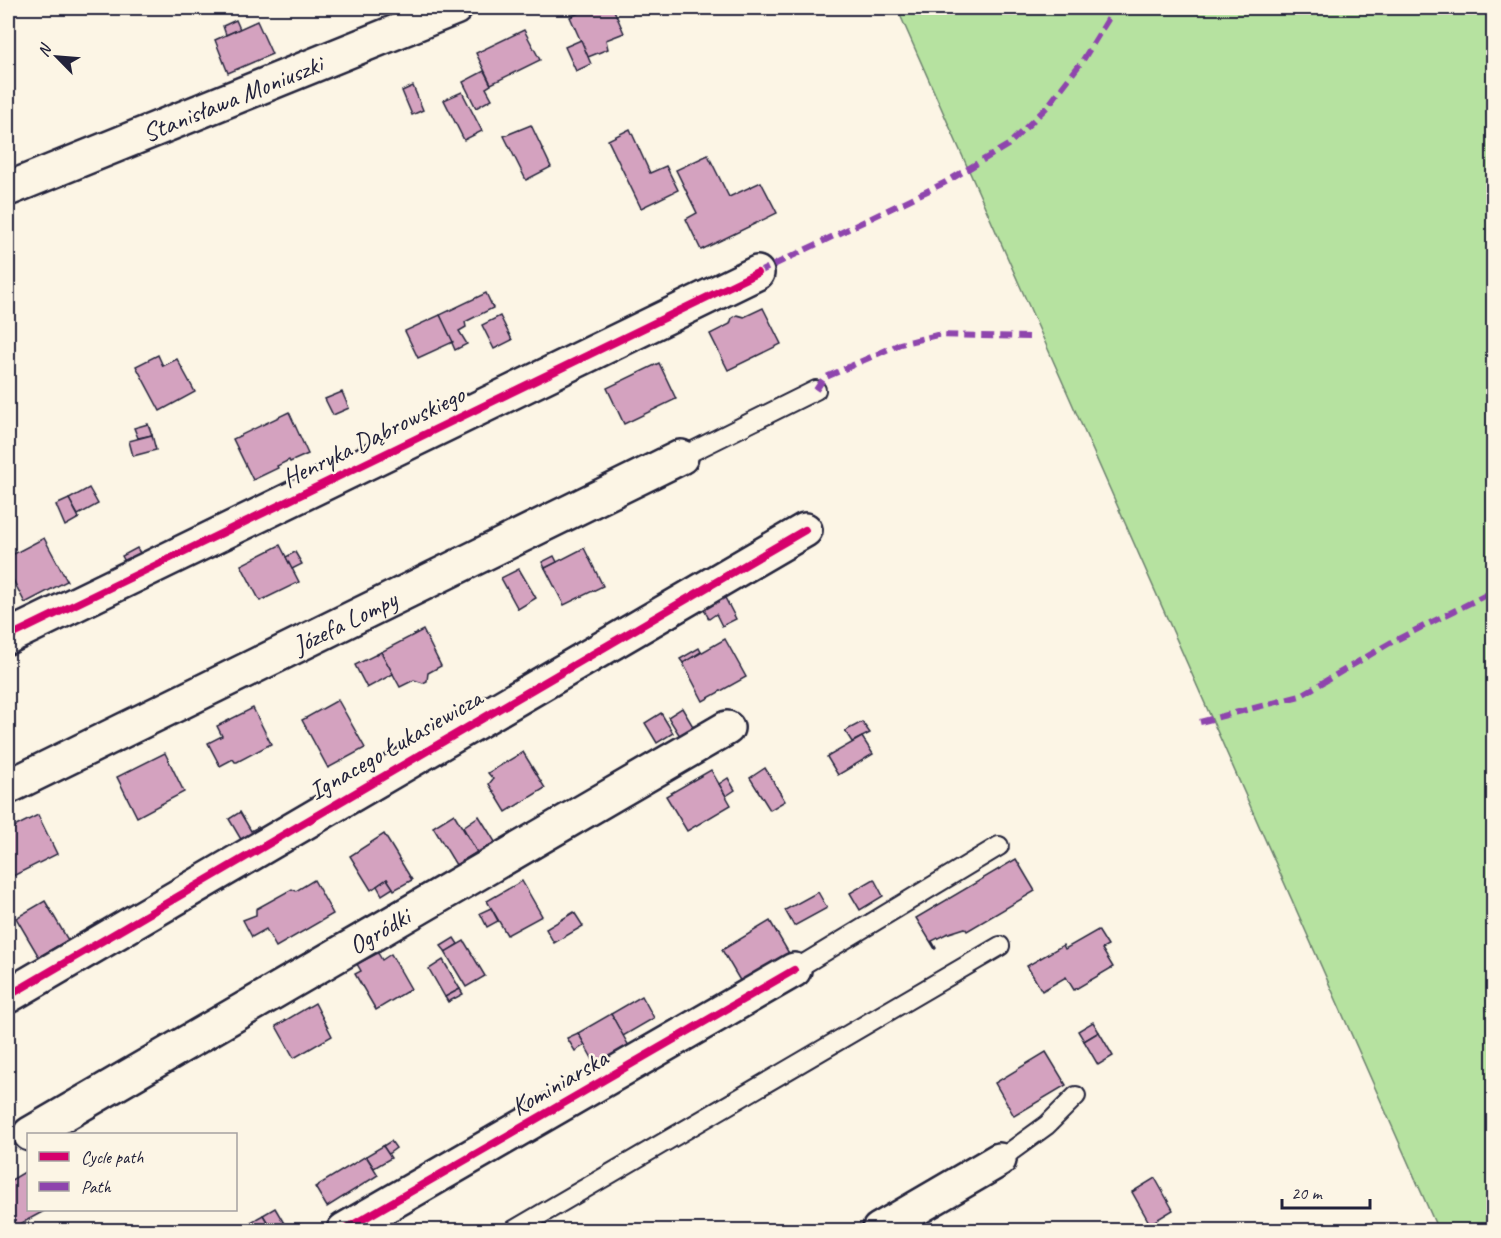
<svg xmlns="http://www.w3.org/2000/svg" width="1501" height="1238" viewBox="0 0 1501 1238" font-family="Caveat,sans-serif">
	<rect width="100%" height="100%" fill="#fcf5e5"/>
	<filter id="ink" filterUnits="userSpaceOnUse"><feTurbulence type="fractalNoise" baseFrequency=".0167" numOctaves="2"/><feDisplacementMap in="SourceGraphic" scale="12" xChannelSelector="R" yChannelSelector="G"/><feConvolveMatrix kernelMatrix="1 2 1 2 8 2 1 2 1" color-interpolation-filters="sRGB"/></filter>
	<g filter="url(#ink)">
		<path fill="#b6e2a0" stroke="#6c826e" stroke-width="1.5" d="M897 8H1493V1230H1438Z"/>
		<g fill="#d4a2bf" stroke="#22223b" stroke-width="1.5">
			<path d="M590 8H613L624 33 606 40 608 49 588 57 570 17Z"/>
			<path d="M236 20 240 29 226 35 223 26Z"/>
			<path d="M257 21 272 54 228 73 215 40Z"/>
			<path d="M524 30 540 60 491 84 476 53Z"/>
			<path d="M581 40 591 64 576 71 565 47Z"/>
			<path d="M484 71 491 85 486 88 492 99 476 108 463 82Z"/>
			<path d="M413 86 423 110 412 115 402 91Z"/>
			<path d="M462 92 482 131 464 140 444 100Z"/>
			<path d="M531 125 551 167 526 180 504 136Z"/>
			<path d="M630 129 650 173 666 166 678 190 641 208 608 140Z"/>
			<path d="M708 155 729 197 761 182 777 213 701 250 686 219 697 213 676 170Z"/>
			<path d="M486 293 493 308 465 322 466 327 459 331 467 344 455 350 440 315Z"/>
			<path d="M763 308 781 344 728 370 710 334 730 324 732 318 737 315 744 317Z"/>
			<path d="M440 315 453 342 418 358 405 331Z"/>
			<path d="M500 316 512 340 494 349 482 325Z"/>
			<path d="M158 355 163 366 177 359 195 392 160 411 136 366Z"/>
			<path d="M659 363 676 399 624 424 607 388Z"/>
			<path d="M342 392 349 408 333 415 325 399Z"/>
			<path d="M289 412 308 454 290 462 289 460 277 466 278 468 253 480 233 439Z"/>
			<path d="M148 424 152 435 138 438 134 428Z"/>
			<path d="M152 435 156 450 133 456 129 441Z"/>
			<path d="M89 488 98 504 78 515 69 499Z"/>
			<path d="M69 499 79 518 65 526 56 505Z"/>
			<path d="M44 538 67 581 25 603 8 570V557Z"/>
			<path d="M280 545 299 582 260 601 241 565Z"/>
			<path d="M137 548 142 556 127 565 122 556Z"/>
			<path d="M584 548 603 586 564 605 545 568Z"/>
			<path d="M295 552 302 564 292 569 286 557Z"/>
			<path d="M554 556 557 562 545 568 542 562Z"/>
			<path d="M519 569 536 598 518 609 501 578Z"/>
			<path d="M722 592 736 619 722 626 716 614 709 619 701 604Z"/>
			<path d="M423 630 441 666 428 673 427 681 423 683 414 680 400 687 381 652Z"/>
			<path d="M725 639 746 677 703 701 683 663Z"/>
			<path d="M699 648 701 652 683 663 680 659Z"/>
			<path d="M381 652 393 674 367 688 355 665Z"/>
			<path d="M338 700 365 748 328 768 302 720Z"/>
			<path d="M253 708 271 744 237 762H235L233 759 220 766 208 743 222 736 217 726Z"/>
			<path d="M682 708 694 728 680 736 668 717Z"/>
			<path d="M661 713 673 733 657 743 645 723Z"/>
			<path d="M862 722 870 733 852 742 845 731Z"/>
			<path d="M862 737 873 754 838 775 827 757Z"/>
			<path d="M523 752 545 788 506 812 489 784 493 779 488 773Z"/>
			<path d="M165 753 184 792 137 817 117 777Z"/>
			<path d="M765 768 785 801 770 810 750 778Z"/>
			<path d="M711 770 731 805 687 831 666 796Z"/>
			<path d="M728 778 735 790 726 796 719 784Z"/>
			<path d="M240 812 251 831 258 827 264 837 246 848 229 819Z"/>
			<path d="M454 814 477 852 456 865 433 827Z"/>
			<path d="M38 815 57 854 13 876 8 865V830Z"/>
			<path d="M479 816 497 845 479 856 463 827Z"/>
			<path d="M384 834 412 880 394 890 387 879 371 890 350 856Z"/>
			<path d="M1016 859 1035 891 967 931 965 928 946 934 932 941 936 948 935 949 916 918Z"/>
			<path d="M387 879 393 888 382 895 377 886Z"/>
			<path d="M874 879 883 896 860 910 850 893Z"/>
			<path d="M314 880 333 914 276 947 266 929 252 937 243 920 256 915V909L292 889 296 891Z"/>
			<path d="M522 881 542 916 507 935 487 901Z"/>
			<path d="M818 892 827 908 794 926 785 910Z"/>
			<path d="M45 901 68 940 39 957 16 918Z"/>
			<path d="M491 908 498 921 487 927 480 913Z"/>
			<path d="M574 912 583 926 554 943 546 929Z"/>
			<path d="M770 921 790 955 742 984 722 950Z"/>
			<path d="M1098 930 1108 946 1102 949 1113 967 1074 990 1066 977 1042 991 1027 966 1063 945 1065 949Z"/>
			<path d="M454 938 458 944 446 952 441 946Z"/>
			<path d="M464 941 485 976 466 987 445 952Z"/>
			<path d="M378 953 382 960 391 954 411 989 376 1010 355 974 361 971 357 964Z"/>
			<path d="M443 960 460 989 445 997 429 969Z"/>
			<path d="M460 989 463 994 448 1002 445 997Z"/>
			<path d="M642 996 654 1018 623 1036 611 1014Z"/>
			<path d="M315 1003 332 1036 294 1058 276 1026Z"/>
			<path d="M611 1014 630 1048 597 1067 578 1033Z"/>
			<path d="M1093 1022 1099 1032 1084 1041 1078 1031Z"/>
			<path d="M1099 1032 1113 1056 1098 1065 1084 1041Z"/>
			<path d="M578 1033 585 1045 575 1051 567 1038Z"/>
			<path d="M1046 1052 1066 1085 1014 1116 995 1083Z"/>
			<path d="M391 1141 396 1148 388 1154 383 1146Z"/>
			<path d="M383 1146 391 1158 374 1168 366 1156Z"/>
			<path d="M366 1156 378 1175 327 1207 315 1187Z"/>
			<path d="M28 1170V1210H46L9 1230 8 1227V1182Z"/>
			<path d="M1155 1178 1173 1210 1150 1224 1132 1192Z"/>
			<path d="M275 1208 288 1230H272L263 1215Z"/>
			<path d="M263 1215 272 1230H237Z"/>
		</g>
		<g fill="none" stroke-linecap="round" stroke-linejoin="round">
			<g stroke="#22223b" stroke-width="22">
				<g id="service">
					<path d="M681 457 816 390"/>
					<path d="M794 970 999 846"/>
					<path d="M999 1160 1047 1125 1076 1096"/>
					<path d="M514 1230 1000 946"/>
				</g>
			</g>
			<g stroke="#22223b" stroke-width="38">
				<g id="minor">
					<path id="s1" d="M8 189 455 8"/>
					<path d="M8 637 757 273"/>
					<path id="s2" d="M8 787 681 457"/>
					<path d="M8 996 805 530"/>
					<path id="s3" d="M30 1134 727 728"/>
					<path d="M344 1230 794 970"/>
					<path d="M879 1230 999 1160"/>
				</g>
			</g>
			<use href="#service" stroke="#fcf5e5" stroke-width="18"/>
			<use href="#minor" stroke="#fcf5e5" stroke-width="33"/>
			<g stroke="#8e44ad" stroke-width="6" stroke-dasharray="12 6" stroke-linecap="butt">
				<path d="M757 273 946 182 1008 145 1048 106 1083 60 1115 8"/>
				<path d="M816 390 824 378 900 344 937 335 1029 337"/>
				<path d="M1200 722 1300 696 1390 643 1494 591"/>
			</g>
			<g stroke="#fcf5e5" stroke-width="11">
				<g id="cycleway">
					<path d="M8 637 757 273"/>
					<path d="M8 996 805 530"/>
					<path d="M344 1230 794 970"/>
				</g>
			</g>
			<use href="#cycleway" stroke="#d6006c" stroke-width="8"/>
		</g>
	</g>
	<g text-anchor="middle" stroke-width="5" stroke-linejoin="round" paint-order="stroke">
		<g font-size="26" fill="#22223b" stroke="#fcf5e5">
			<text dy="9" stroke="none"><textPath href="#s1" startOffset="242">Stanisława Moniuszki</textPath></text>
			<text transform="translate(373 436) rotate(-26)" y="9">Henryka Dąbrowskiego</text>
			<text dy="9" stroke="none"><textPath href="#s2" startOffset="375">Józefa Lompy</textPath></text>
			<text transform="translate(395 744) rotate(-30)" y="9">Ignacego Łukasiewicza</text>
			<text dy="9" stroke="none"><textPath href="#s3" startOffset="404">Ogródki</textPath></text>
			<text transform="translate(559 1082) rotate(-30)" y="9">Kominiarska</text>
		</g>
	</g>
	<rect width="1501" height="1238" fill="none" stroke="#fcf5e5" stroke-width="30"/>
	<rect x="15" y="15" width="1471" height="1208" fill="none" stroke="#22223b" stroke-width="2" filter="url(#ink)"/>
	<rect x="27" y="1133" width="210" height="78" fill="#fcf5e5" stroke="#a5a1a1" stroke-width="1.5"/>
	<rect x="39" y="1152" width="30" height="9" fill="#d6006c" stroke="#a5a1a1" stroke-width="1.5"/>
	<text x="81" y="1163" font-size="18" fill="#22223b">Cycle path</text>
	<rect x="39" y="1182" width="30" height="9" fill="#8e44ad" stroke="#a5a1a1" stroke-width="1.5"/>
	<text x="81" y="1193" font-size="18" fill="#22223b">Path</text>
	<g transform="translate(57 57) rotate(295)" stroke="#fcf5e5" stroke-width="4.5" paint-order="stroke">
	<path d="M0-4.5L10 22L0 15L-10 22Z" fill="#22223b"/>
	<text y="-9" font-size="16" font-weight="bold" text-anchor="middle" fill="#22223b">N</text>
	</g>
	<path d="M1282 1199v9h88v-9" fill="none" stroke="#22223b" stroke-width="3"/>
	<text x="1291" y="1199" font-size="18" fill="#22223b" stroke="#fcf5e5" stroke-width="4.5" paint-order="stroke">20 m</text>
</svg>
